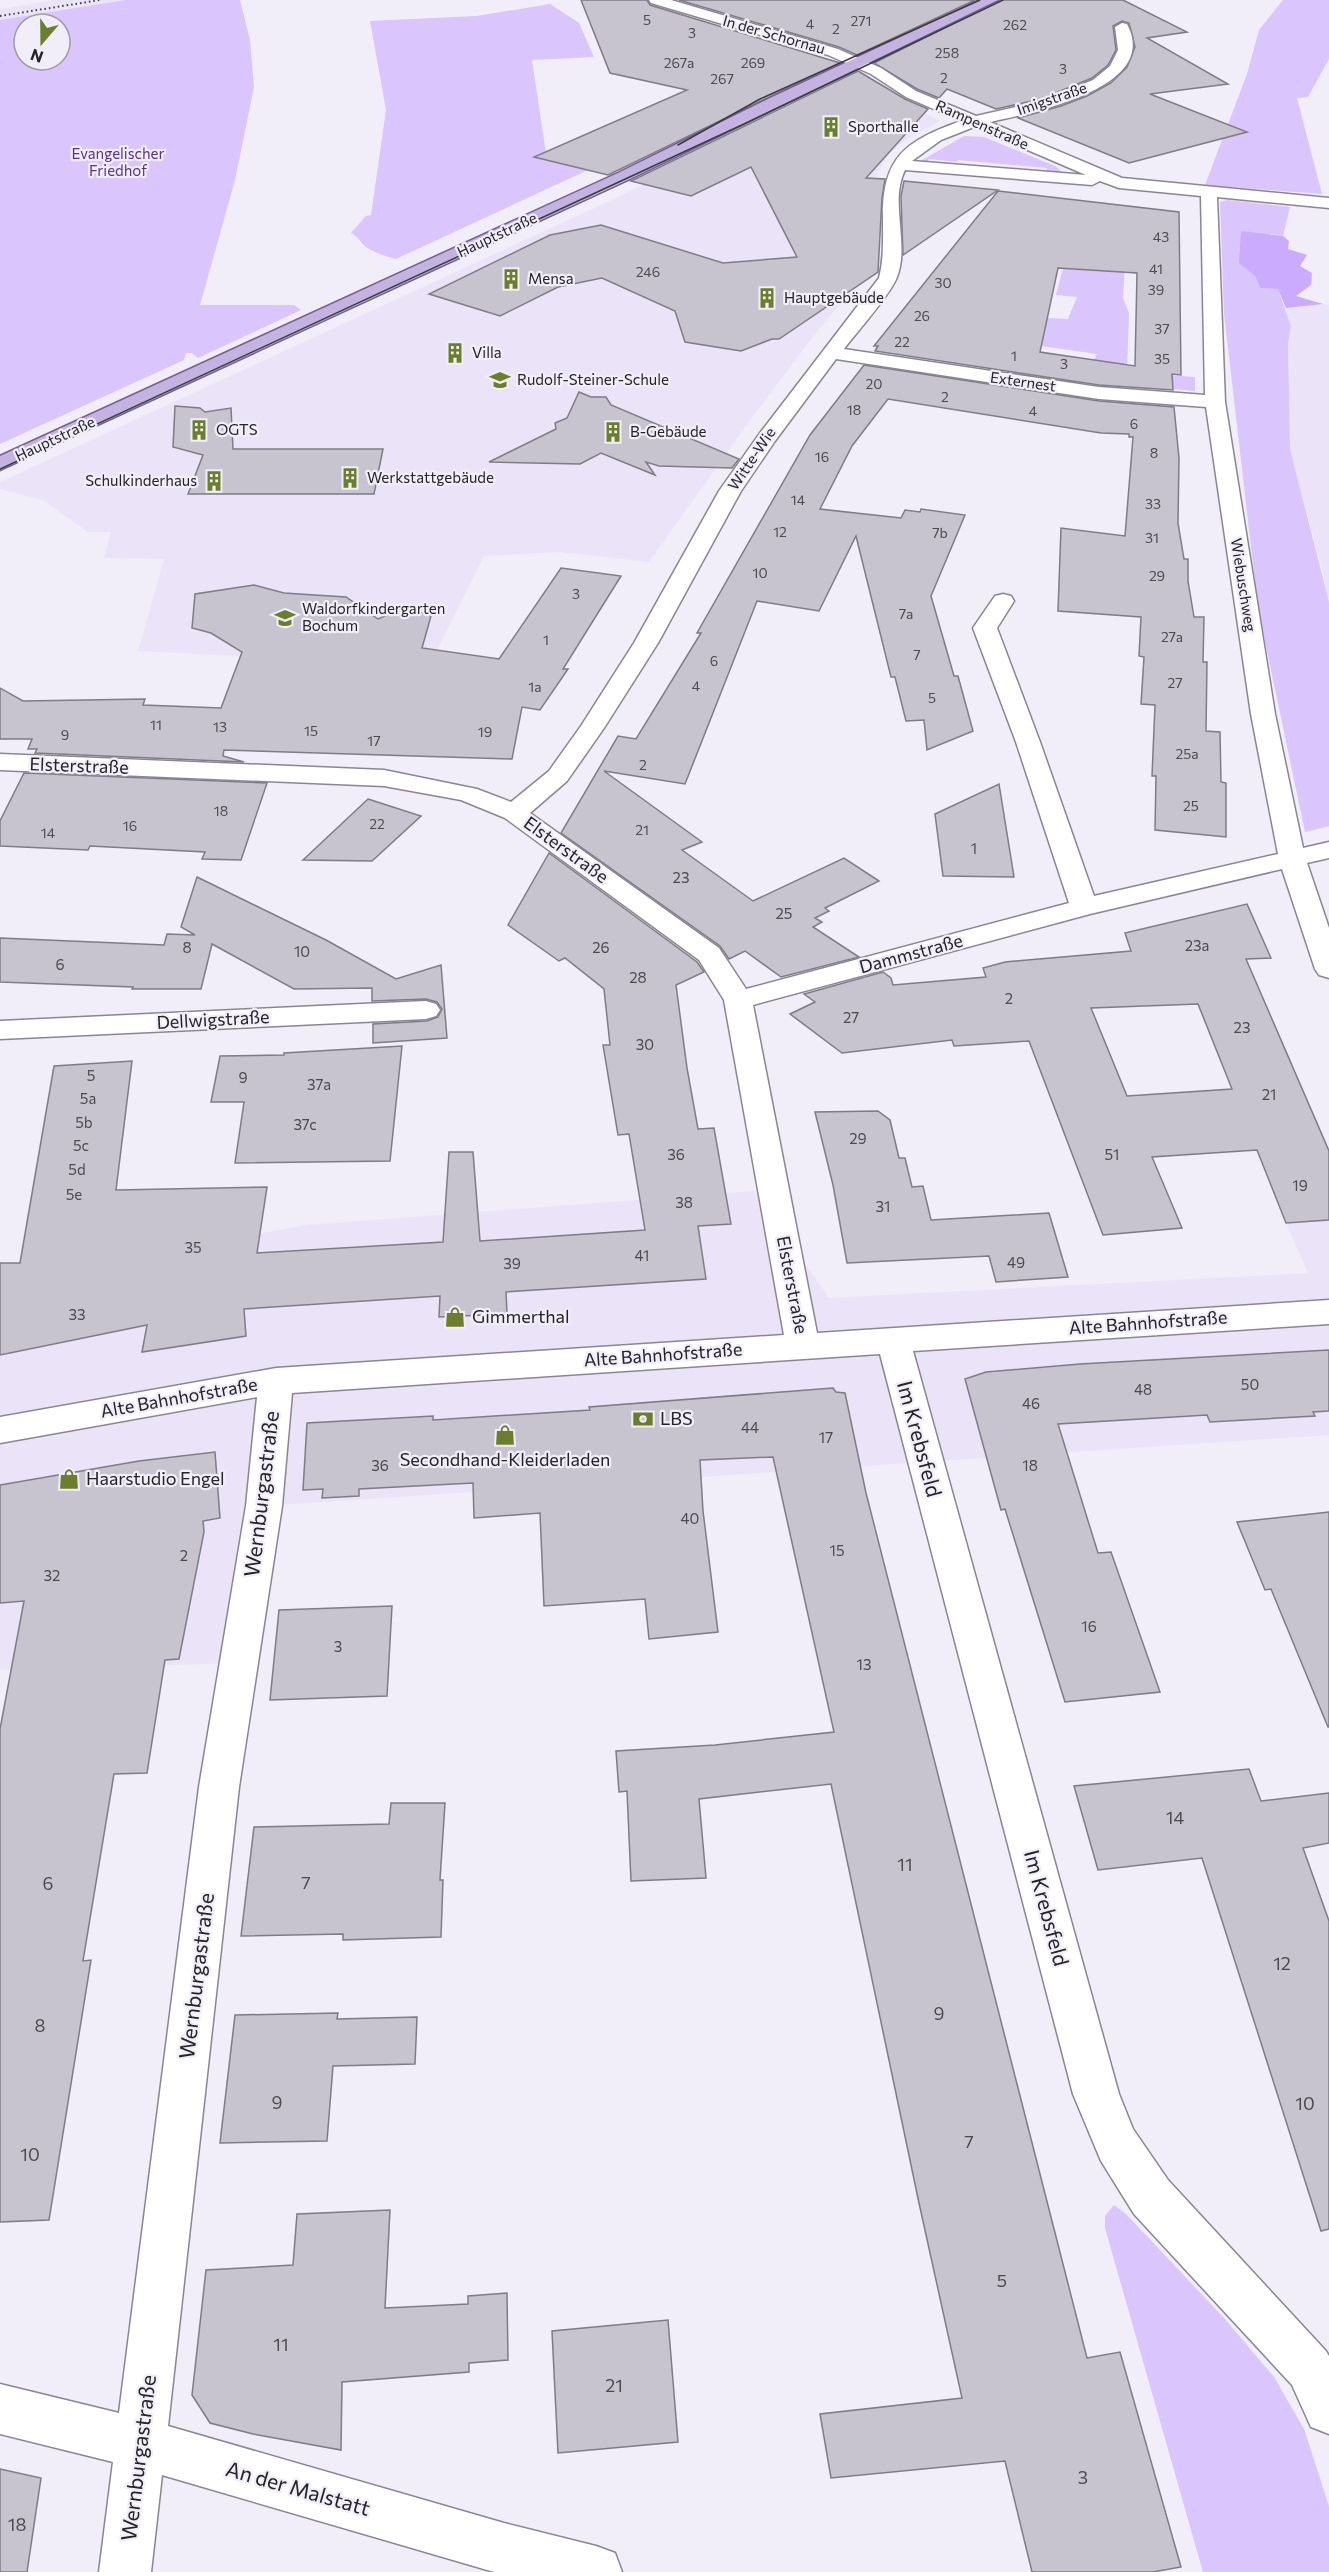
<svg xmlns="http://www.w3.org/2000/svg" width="1329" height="2572" viewBox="0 0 1329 2572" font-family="Commissioner,sans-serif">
	<rect width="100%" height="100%" fill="#f1edf9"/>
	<g fill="#ebe4f8">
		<path d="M54 0H125L0 20V9Z"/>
		<path d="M848 87 901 101 940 121 903 142 889 154 874 181 870 267 812 338 748 423 649 562 560 552 484 556 429 666 138 651 164 559 104 558 111 532H88L43 500 0 489V482L601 205Z"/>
		<path d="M1323 304 1329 305V597H1327L1324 576 1290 449 1288 343 1291 326 1286 308Z"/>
		<path d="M754 1191 829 1298 1308 1273 1286 1223 1329 1220V1435L264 1506 238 1663 0 1670V1280L307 1225Z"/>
	</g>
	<g fill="#dac5fd" fill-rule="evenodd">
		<path d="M125 0H240L250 40 254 87 235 180 200 305H294L301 310 198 358 192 353H186L184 360 0 444V20ZM24 24H60V60H24Z"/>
		<path d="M1283 0H1329V59L1308 97 1297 98 1322 194 1205 185 1247 74 1259 30Z"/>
		<path d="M550 4 579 23 594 57 532 60 547 160 588 170 396 259C385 256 375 253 366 247 360 242 359 237 351 233L366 216 371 215 386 110 370 21 477 16Z"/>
		<path d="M964 136 984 137 1055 166 1061 171 1055 174H1045L1047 168 958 160 957 162 929 159 927 163 919 162Z"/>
		<path d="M1228 200 1290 207 1283 236 1271 234 1255 276 1260 288 1278 289 1291 326 1288 343 1290 449 1329 602V826L1305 832 1258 608 1224 313 1220 202Z"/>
		<path d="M1125 263 1123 298 1129 313 1127 372 1195 377V391L1081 381 1097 354 998 340 1045 326 1048 318 1068 319 1077 297 1056 295 1063 268 1108 271Z"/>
		<path d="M1114 2205 1126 2214 1224 2318 1274 2377 1304 2429 1329 2506V2572H1203L1105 2228V2216Z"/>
	</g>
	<path fill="#caabfd" d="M1241 231 1283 236 1289 241 1288 249 1307 255 1300 266 1312 273 1311 285 1296 296 1323 304 1286 308 1278 289 1260 288 1255 276 1239 263Z"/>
	<g fill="#c7c3cf" stroke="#7f7c87" stroke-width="1.5" fill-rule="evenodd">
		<path d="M581 0H647L650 5 840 63 608 175 534 157 687 90 610 73Z"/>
		<path d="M679 0H975L857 55 839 47Z"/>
		<path d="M1000 0H1123L1187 32 1147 38 1228 84 1150 94 1247 132 1129 163 1018 118 1061 106 1087 96 1111 83 1127 67 1135 47 1129 23 1122 21 1113 26 1116 50 1108 65 1092 78 1041 99 996 109 947 89 939 98 917 89 874 63Z"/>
		<path d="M858 71 905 99 928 109 866 178 885 179 882 198 878 272 779 339H772L741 351 685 342 675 311 602 278 558 287 500 316 429 294 550 235 601 225 723 263 797 257 751 167 691 196 631 181Z"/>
		<path d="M904 181 998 190 903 255 901 196Z"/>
		<path d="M998 191 1179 212 1181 375 1172 374 1173 390 1099 385 875 351 878 346H874ZM1058 268 1137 273 1135 366 1040 352Z"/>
		<path d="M864 365 1099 401 1174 407 1179 458 1178 523 1184 559H1188V581L1194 617H1204L1203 662H1207L1206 731 1220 732 1221 782 1226 783V837L1155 830 1156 776H1152L1155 705 1141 704 1144 657 1139 656 1141 617 1058 611 1061 528 1125 536 1133 437H1129V434L1101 433 888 399 852 446 820 509 901 518 905 510 920 512 921 509 965 515 931 596 954 676H958L973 731 927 750 924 720 906 721 895 677H891L856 536 819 611 757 601 685 784 604 771 702 842 682 850 753 901 844 858 879 881 825 908 829 911 815 918 822 922 813 927 859 957 781 977 745 951 729 959 720 946 561 833 618 736 636 739 701 633H697L810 435Z"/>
		<path d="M579 392 591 397H606L611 405 739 459 732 468 659 466 646 462 655 475 601 453 580 464 489 462 556 429 555 423 567 418Z"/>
		<path d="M175 406 200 408 205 412 231 408 233 449H383L374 494H188L203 455 173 447Z"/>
		<path d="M561 568 621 576 563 669H568L540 710 522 707 512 759 224 750 223 756 244 762 35 753 37 749H28L32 739H0V688L23 701 145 699 143 705 221 708 242 652 211 633 192 628 195 594 254 585 284 593 346 597 378 619 406 607 431 616 422 648 499 659Z"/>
		<path d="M24 773 267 783 241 860 202 859 205 852 90 846 88 850 0 846V821Z"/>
		<path d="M999 784 1014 877 943 876 935 814Z"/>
		<path d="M368 799 421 816 372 861 303 860Z"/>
		<path d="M549 853 697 962 704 972 676 985 687 1068 698 1129 714 1128 731 1224 698 1226 706 1279 506 1292 507 1314 439 1317 440 1296 244 1309 246 1336 142 1352 147 1325 0 1355V1263H20L54 1066 132 1061 116 1190 267 1187 257 1253 443 1242 449 1152H473L480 1241 645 1230 629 1134 618 1135 603 1045H610L604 989 565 958 559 961 508 925Z"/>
		<path d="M197 877 326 940 396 979 441 965 447 1038 373 1043V1024L427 1021 438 1017 442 1009 437 1002 426 999 372 1001V988L294 989 212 944 201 989H132L133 987 0 982V938L164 945 167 934 195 935 181 927Z"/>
		<path d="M1247 904 1271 958 1246 959 1329 1151V1220L1286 1223 1257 1150 1152 1157 1182 1228 1103 1235 1029 1041 954 1046 952 1040 842 1053 790 1014 815 1002 804 994 883 972 891 978 893 985 986 977 983 968 1005 962 1131 951 1125 933ZM1198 1004 1232 1089 1127 1096 1091 1008Z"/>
		<path d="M402 1046 390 1161 235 1163 244 1102H211L220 1056 284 1055V1053Z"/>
		<path d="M878 1111 890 1120 899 1158H905L912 1187 923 1186 931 1220 1049 1213 1068 1277 996 1282 989 1256 847 1263 833 1185 815 1112Z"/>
		<path d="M1329 1350V1411L1313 1412 1315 1416 1210 1422 1207 1415 1058 1424 1098 1553 1111 1552 1160 1692 1065 1702 1005 1509 1001 1510 965 1379 986 1372 1080 1364Z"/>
		<path d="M833 1388 836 1392 845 1393 866 1493 1087 2358 1120 2352 1181 2567 1153 2572H1032L1005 2461 831 2478 820 2414 962 2398 919 2203 831 1784 699 1799 706 1878 631 1881 627 1791 619 1792 616 1751 715 1745 834 1732 773 1457 700 1460 703 1511 718 1632 649 1639 645 1599 544 1606 540 1513 474 1518 473 1483 359 1489V1496L322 1498 323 1489 303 1490 307 1423 433 1416V1420L590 1410 589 1407Z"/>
		<path d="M215 1452 220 1518 203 1521 204 1532 179 1659 165 1660 147 1773 114 1774 83 1961 91 1960 49 2220 0 2222V1729L24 1601 0 1603V1485L139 1461Z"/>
		<path d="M1329 1512V1727H1328L1271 1589 1265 1590 1237 1522Z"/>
		<path d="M392 1606 387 1696 270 1700 279 1610Z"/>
		<path d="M1249 1769 1261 1801 1329 1793V1843L1303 1848 1329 1921V2229L1321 2231 1202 1858 1098 1870 1074 1786Z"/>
		<path d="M391 1803H445L440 1880H443L441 1937 343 1940V1934L241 1936 254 1827 389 1824Z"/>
		<path d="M338 2013 337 2019 417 2017 415 2064 333 2066 327 2141 220 2143 235 2015Z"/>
		<path d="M390 2210 385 2308 468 2304V2296L507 2293 508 2360 469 2363V2372L342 2382 341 2450 253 2434 210 2423 192 2395 206 2270 293 2265 297 2214Z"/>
		<path d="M668 2320 678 2442 558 2453 552 2331Z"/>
		<path d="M0 2469 41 2478 27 2572H0Z"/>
	</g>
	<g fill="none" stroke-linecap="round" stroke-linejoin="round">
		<g stroke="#8a8691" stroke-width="3">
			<g id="minor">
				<path d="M649 0H671L838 49 881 68 916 91 976 116 1042 101 1093 80 1110 66 1118 50 1115 27 1122 23 1127 24C1162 89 1029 113 990 122L1122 178 1329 198V208L1217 197 1225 402 1275 714 1303 848 1329 842V858L1307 863 1329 928V978L1319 975 1315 969 1282 869 1090 914 753 1005 817 1333 1329 1300V1324L913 1351 1119 2094 1133 2129 1168 2180 1326 2351 1329 2356V2434L1311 2427 1292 2385 1134 2214 1101 2161 1073 2094 880 1354 292 1393 282 1506 239 1787 168 2426 504 2523 596 2546 615 2553 622 2572H494L162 2475 151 2572H99L113 2462 0 2434V2384L119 2413 199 1787 246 1506 257 1397 0 1443V1417L276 1368 784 1335 724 1000 699 960 505 818 461 800 384 786 0 770V754L384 770 477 789 511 802 549 771 581 726 634 643 719 491 760 433 879 278C884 258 883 239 883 219 882 157 905 141 961 121L906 97 871 74 828 55 651 3ZM974 127 1086 175 912 161 941 140ZM905 170 1092 185 1100 181 1119 188 1201 196 1205 395 1099 387 844 349C856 333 891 294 897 277 910 244 889 203 905 170ZM836 359 1099 399 1206 407 1251 714 1278 854 1094 896 1040 742 997 628 1014 601 1011 596 1003 594 995 596 973 628 1016 742 1069 903 746 989 719 948 530 813 567 781 604 728 658 643 741 491 775 441Z"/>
				<path d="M426 1001 436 1004 440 1010 436 1016 426 1019 0 1039V1021Z"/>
			</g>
		</g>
		<g stroke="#735f92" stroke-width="3">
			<path id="major" d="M980 0H998L630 179 0 470V456L618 173 770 98Z"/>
		</g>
		<use href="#minor" fill="#fff" fill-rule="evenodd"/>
		<use href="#major" fill="#c4b2e0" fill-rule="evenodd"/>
		<g stroke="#3c3b40" stroke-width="1.5">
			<path d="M678 145 760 99 980 0"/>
			<path d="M0 469 744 124 1003 0"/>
		</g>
		<path stroke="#3c3b40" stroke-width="2" stroke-dasharray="1.5 3" stroke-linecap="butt" d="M0 16 100 0"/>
	</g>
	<defs>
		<g id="building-bare" transform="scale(1.62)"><path d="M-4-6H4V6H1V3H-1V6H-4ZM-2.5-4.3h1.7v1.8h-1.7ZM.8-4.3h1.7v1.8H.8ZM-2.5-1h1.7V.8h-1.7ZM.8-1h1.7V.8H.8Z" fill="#6b7e2e" stroke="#f1edf9" stroke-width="2.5" paint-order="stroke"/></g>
		<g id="school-bare" transform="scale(1.62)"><path d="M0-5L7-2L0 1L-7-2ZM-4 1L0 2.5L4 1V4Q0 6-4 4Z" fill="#6b7e2e" stroke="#f1edf9" stroke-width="2.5" paint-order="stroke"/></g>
		<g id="shop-bare" transform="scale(1.62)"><path d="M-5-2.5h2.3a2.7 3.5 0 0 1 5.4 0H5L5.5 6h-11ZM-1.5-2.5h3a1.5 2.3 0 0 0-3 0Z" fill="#6b7e2e" stroke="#f1edf9" stroke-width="2.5" paint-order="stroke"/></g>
		<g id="bank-bare" transform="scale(1.62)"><path d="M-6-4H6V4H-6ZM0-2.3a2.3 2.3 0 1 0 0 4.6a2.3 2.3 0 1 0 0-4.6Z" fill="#6b7e2e" stroke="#f1edf9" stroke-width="2.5" paint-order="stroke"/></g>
	</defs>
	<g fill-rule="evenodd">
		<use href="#building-bare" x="831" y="127"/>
		<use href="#building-bare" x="511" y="279"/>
		<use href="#building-bare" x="767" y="298"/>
		<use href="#building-bare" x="455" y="353"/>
		<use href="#school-bare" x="500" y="380"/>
		<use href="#building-bare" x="199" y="430"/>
		<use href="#building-bare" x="613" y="432"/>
		<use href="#building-bare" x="350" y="478"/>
		<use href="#building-bare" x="214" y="481"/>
		<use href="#school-bare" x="285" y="618"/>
		<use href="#shop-bare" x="455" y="1317"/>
		<use href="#bank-bare" x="643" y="1419"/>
		<use href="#shop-bare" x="505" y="1435"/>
		<use href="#shop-bare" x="69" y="1479"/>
	</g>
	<g text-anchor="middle" stroke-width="4.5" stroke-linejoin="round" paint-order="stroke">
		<g font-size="14" fill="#4d4b51">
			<text x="647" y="25">5</text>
			<text x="861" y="26">271</text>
			<text x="810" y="29">4</text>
			<text x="1015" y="30">262</text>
			<text x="836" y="34">2</text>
			<text x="692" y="38">3</text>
			<text x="947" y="58">258</text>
			<text x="679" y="68">267a</text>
			<text x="753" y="68">269</text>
			<text x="1063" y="74">3</text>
			<text x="944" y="83">2</text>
			<text x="722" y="84">267</text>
			<text x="1161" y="242">43</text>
			<text x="1156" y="274">41</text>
			<text x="648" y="277">246</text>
			<text x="943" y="288">30</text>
			<text x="1156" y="295">39</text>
			<text x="922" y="321">26</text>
			<text x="1162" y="334">37</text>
			<text x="902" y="347">22</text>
			<text x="1014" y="361">1</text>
			<text x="1162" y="364">35</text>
			<text x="1064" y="369">3</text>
			<text x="874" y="389">20</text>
			<text x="945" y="402">2</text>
			<text x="854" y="415">18</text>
			<text x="1033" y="416">4</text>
			<text x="1134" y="429">6</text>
			<text x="1154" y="458">8</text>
			<text x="822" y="462">16</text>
			<text x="798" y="505">14</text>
			<text x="1153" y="509">33</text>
			<text x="780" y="537">12</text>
			<text x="940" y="538">7b</text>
			<text x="1152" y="543">31</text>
			<text x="760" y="578">10</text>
			<text x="1157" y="581">29</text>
			<text x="576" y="599">3</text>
			<text x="906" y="619">7a</text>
			<text x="1172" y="642">27a</text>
			<text x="546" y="645">1</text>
			<text x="917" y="660">7</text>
			<text x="714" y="666">6</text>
			<text x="1175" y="688">27</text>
			<text x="696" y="691">4</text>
			<text x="535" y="692">1a</text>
			<text x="932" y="703">5</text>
			<text x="156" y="730">11</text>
			<text x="220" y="732">13</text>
			<text x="311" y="736">15</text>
			<text x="485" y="737">19</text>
			<text x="65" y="740">9</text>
			<text x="374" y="746">17</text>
			<text x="1187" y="759">25a</text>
			<text x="643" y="770">2</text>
			<text x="1191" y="811">25</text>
			<text x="221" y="816">18</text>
			<text x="377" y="829">22</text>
			<text x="130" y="831">16</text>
			<text x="642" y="835">21</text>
			<text x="48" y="838">14</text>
		</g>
		<g font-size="15" fill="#242327" stroke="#f1edf9">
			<text transform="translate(774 35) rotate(16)" y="5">In der Schornau</text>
			<text transform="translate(1052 99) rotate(-19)" y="5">Imigstraße</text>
			<text transform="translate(982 125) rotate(24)" y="5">Rampenstraße</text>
			<text transform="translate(497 235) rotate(-25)" y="5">Hauptstraße</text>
			<text transform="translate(1023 382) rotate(8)" y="5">Externest</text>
			<text transform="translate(55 439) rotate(-25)" y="5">Hauptstraße</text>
			<text transform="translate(752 459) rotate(-56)" y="5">Witte-Wie</text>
			<text transform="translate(1243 585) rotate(81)" y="5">Wiebuschweg</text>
		</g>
		<g font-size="15" fill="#242327" stroke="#f1edf9" text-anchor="start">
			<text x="848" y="132">Sporthalle</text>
			<text x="528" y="284">Mensa</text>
			<text x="784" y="303">Hauptgebäude</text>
			<text x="472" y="358">Villa</text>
			<text x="517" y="385">Rudolf-Steiner-Schule</text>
			<text x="216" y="435">OGTS</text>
			<text x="630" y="437">B-Gebäude</text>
			<text x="367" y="483">Werkstattgebäude</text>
			<text x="197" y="486" text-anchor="end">Schulkinderhaus</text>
			<text x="302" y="614">Waldorfkindergarten<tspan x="302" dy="17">Bochum</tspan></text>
		</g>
		<g font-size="15" fill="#5b318d" stroke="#f1edf9">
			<text x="118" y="159">Evangelischer<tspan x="118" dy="17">Friedhof</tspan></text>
		</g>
		<g font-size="15" fill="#4d4b51">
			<text x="974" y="854">1</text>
			<text x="681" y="883">23</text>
			<text x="784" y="919">25</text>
			<text x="1197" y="951">23a</text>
			<text x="187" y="953">8</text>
			<text x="601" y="953">26</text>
			<text x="302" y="957">10</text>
			<text x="60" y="970">6</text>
			<text x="638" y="983">28</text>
			<text x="1009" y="1004">2</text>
			<text x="851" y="1023">27</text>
			<text x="1242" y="1033">23</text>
			<text x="645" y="1050">30</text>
			<text x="91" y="1081">5</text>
			<text x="243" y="1083">9</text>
			<text x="319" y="1090">37a</text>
			<text x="1269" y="1100">21</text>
			<text x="88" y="1104">5a</text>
			<text x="84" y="1128">5b</text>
			<text x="305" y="1130">37c</text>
			<text x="858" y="1144">29</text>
			<text x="81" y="1151">5c</text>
			<text x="676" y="1160">36</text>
			<text x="1112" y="1160">51</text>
			<text x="77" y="1175">5d</text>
			<text x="1300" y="1191">19</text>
			<text x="74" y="1200">5e</text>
			<text x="684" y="1208">38</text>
			<text x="883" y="1212">31</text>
			<text x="193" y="1253">35</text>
			<text x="642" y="1261">41</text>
			<text x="1016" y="1268">49</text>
			<text x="512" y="1269">39</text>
			<text x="77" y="1320">33</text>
			<text x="1250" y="1390">50</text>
			<text x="1143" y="1395">48</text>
			<text x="1031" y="1409">46</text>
			<text x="750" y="1433">44</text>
			<text x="826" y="1443">17</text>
			<text x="380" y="1471">36</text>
			<text x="1030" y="1471">18</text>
			<text x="690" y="1524">40</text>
			<text x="837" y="1556">15</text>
			<text x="184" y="1561">2</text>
			<text x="52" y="1581">32</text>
			<text x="1089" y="1632">16</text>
			<text x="338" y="1652">3</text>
			<text x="864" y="1670">13</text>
		</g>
		<g font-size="18" fill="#242327" stroke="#f1edf9">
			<text transform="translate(79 766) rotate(2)" y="6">Elsterstraße</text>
			<text transform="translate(566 850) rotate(36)" y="6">Elsterstraße</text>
			<text transform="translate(911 954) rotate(-15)" y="6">Dammstraße</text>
			<text transform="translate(213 1020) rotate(-3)" y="6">Dellwigstraße</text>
			<text transform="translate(792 1285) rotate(79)" y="6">Elsterstraße</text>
			<text transform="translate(1148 1323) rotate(-4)" y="6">Alte Bahnhofstraße</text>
			<text transform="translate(663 1355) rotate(-4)" y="6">Alte Bahnhofstraße</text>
			<text transform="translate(179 1398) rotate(-10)" y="6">Alte Bahnhofstraße</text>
		</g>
		<g font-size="18" fill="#242327" stroke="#f1edf9" text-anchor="start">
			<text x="472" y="1323">Gimmerthal</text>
			<text x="660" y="1425">LBS</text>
			<text x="505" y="1466" text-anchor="middle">Secondhand-Kleiderladen</text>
			<text x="86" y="1485">Haarstudio Engel</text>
		</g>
		<g font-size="18" fill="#4d4b51">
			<text x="1175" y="1824">14</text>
			<text x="905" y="1871">11</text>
			<text x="306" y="1889">7</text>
			<text x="48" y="1890">6</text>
			<text x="1282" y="1970">12</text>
			<text x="939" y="2020">9</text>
			<text x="40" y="2032">8</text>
			<text x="277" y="2109">9</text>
			<text x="1305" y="2110">10</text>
			<text x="969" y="2148">7</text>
			<text x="30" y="2161">10</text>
			<text x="1002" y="2287">5</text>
			<text x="281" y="2351">11</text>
			<text x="614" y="2392">21</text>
			<text x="1083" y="2484">3</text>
			<text x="17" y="2531">18</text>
		</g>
		<g font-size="21" fill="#242327" stroke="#f1edf9">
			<text transform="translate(919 1439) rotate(75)" y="7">Im Krebsfeld</text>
			<text transform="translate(262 1494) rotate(-83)" y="7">Wernburgastraße</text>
			<text transform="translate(1046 1908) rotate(75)" y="7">Im Krebsfeld</text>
			<text transform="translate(197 1976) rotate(-83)" y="7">Wernburgastraße</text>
			<text transform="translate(139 2458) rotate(-83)" y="7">Wernburgastraße</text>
			<text transform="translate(298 2489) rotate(16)" y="7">An der Malstatt</text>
		</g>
	</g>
	<g transform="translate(42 42) rotate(200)"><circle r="28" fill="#f1edf9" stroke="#9f9ca5" stroke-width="1.5"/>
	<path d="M0-4.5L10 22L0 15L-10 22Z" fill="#6b7e2e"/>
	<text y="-9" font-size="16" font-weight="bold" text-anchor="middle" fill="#242327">N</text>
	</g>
</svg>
